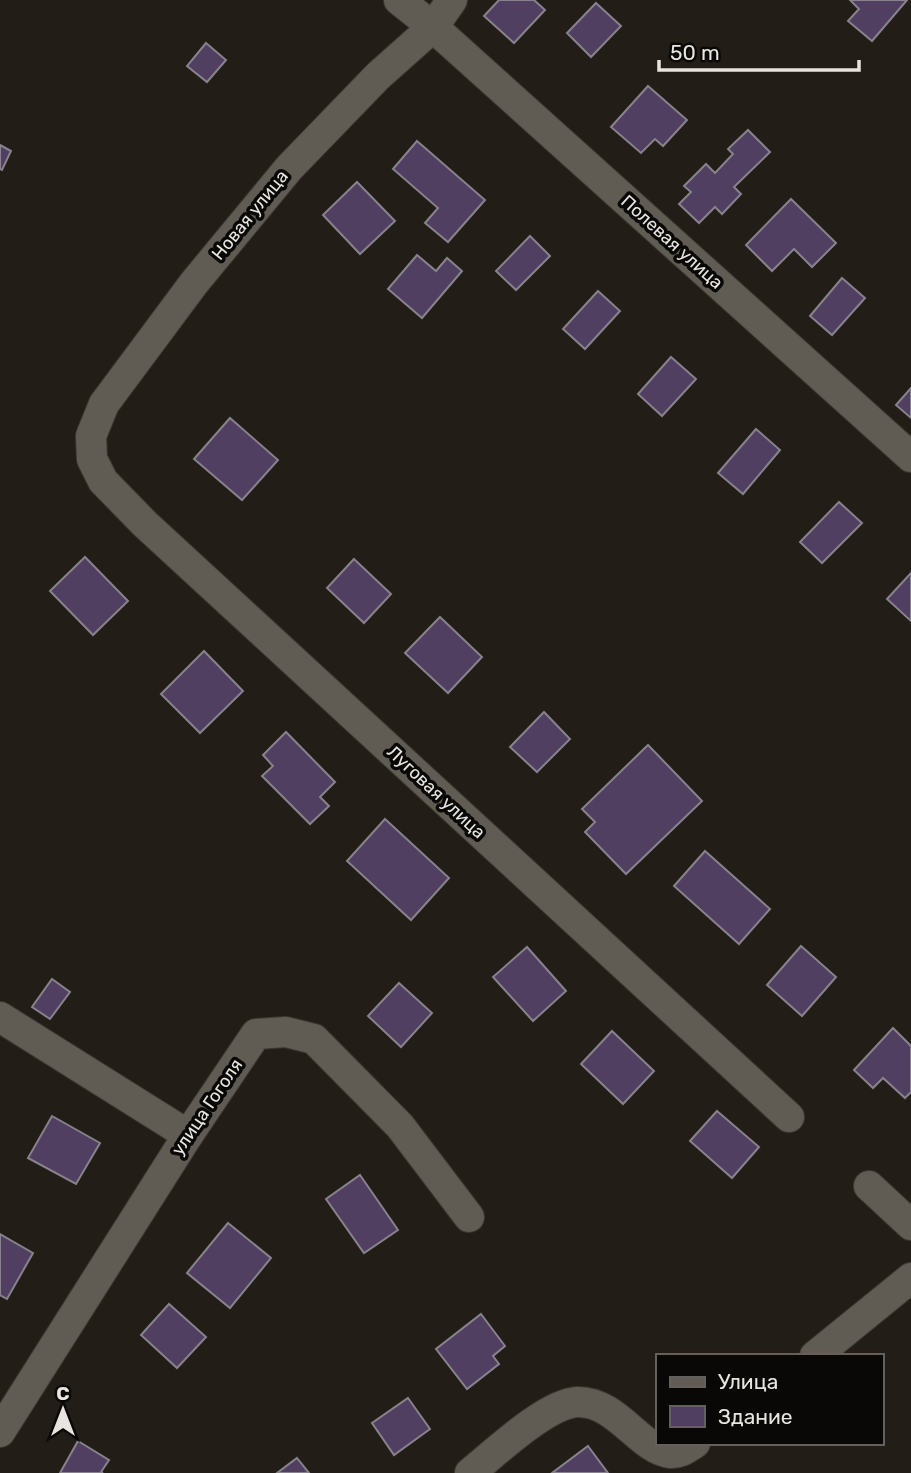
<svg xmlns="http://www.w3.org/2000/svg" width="911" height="1473" viewBox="0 0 911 1473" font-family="Rubik,sans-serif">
	<rect width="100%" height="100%" fill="#221e17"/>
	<g fill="#513f62" stroke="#87828c" stroke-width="2">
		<path d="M499 0H534L545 10 514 43 484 16Z"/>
		<path d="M907 0 872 41 848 21 859 9 850 0Z"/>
		<path d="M596 3 621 26 591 57 567 33Z"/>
		<path d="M206 43 226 60 207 82 187 66Z"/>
		<path d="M648 86 687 120 663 146 655 139 641 153 611 127Z"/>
		<path d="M748 130 770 152 734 187 741 194 722 214 715 207 699 223 679 204 691 192 684 186 706 164 715 173 733 154 728 149Z"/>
		<path d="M417 141 485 200 448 242 425 223 438 208 393 169Z"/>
		<path d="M0 145 11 151 2 170 0 169Z"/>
		<path d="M357 182 395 221 360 254 323 215Z"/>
		<path d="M791 199 836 243 812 267 794 249 772 271 746 245Z"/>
		<path d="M530 236 550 256 516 290 496 271Z"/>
		<path d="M417 255 436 271 447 258 462 271 422 318 388 289Z"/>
		<path d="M842 278 865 298 832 335 810 316Z"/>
		<path d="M598 291 620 311 585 349 563 329Z"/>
		<path d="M671 357 696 379 662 416 638 394Z"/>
		<path d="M911 388V418L896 405Z"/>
		<path d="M230 418 278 460 242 500 194 459Z"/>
		<path d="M756 429 780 450 743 494 718 473Z"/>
		<path d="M839 502 862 523 822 563 800 542Z"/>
		<path d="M85 557 128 601 93 635 50 591Z"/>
		<path d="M354 559 391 594 364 623 327 588Z"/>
		<path d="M911 573V621L887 599Z"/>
		<path d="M440 617 482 657 448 693 405 653Z"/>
		<path d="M204 651 243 691 200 733 161 694Z"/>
		<path d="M544 712 570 739 537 772 510 747Z"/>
		<path d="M286 732 335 782 320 797 329 806 310 824 262 776 273 766 263 755Z"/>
		<path d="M648 745 702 801 626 874 585 832 595 822 582 809Z"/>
		<path d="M385 819 449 878 411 920 347 861Z"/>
		<path d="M705 851 770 909 739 944 674 886Z"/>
		<path d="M801 946 836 977 802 1016 767 985Z"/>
		<path d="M527 947 566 991 533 1021 493 977Z"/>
		<path d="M52 979 70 992 50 1019 32 1007Z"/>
		<path d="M399 983 432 1013 401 1047 368 1016Z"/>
		<path d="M893 1028 911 1046V1092L905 1098 883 1078 873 1088 854 1070Z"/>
		<path d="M612 1031 654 1071 623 1104 581 1064Z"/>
		<path d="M717 1111 759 1147 732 1178 690 1141Z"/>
		<path d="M52 1116 100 1143 76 1184 28 1158Z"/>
		<path d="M360 1175 398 1230 364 1253 326 1199Z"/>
		<path d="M228 1223 271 1258 230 1308 187 1273Z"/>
		<path d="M0 1234 33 1253 7 1299 0 1295Z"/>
		<path d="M169 1304 206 1337 177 1368 141 1335Z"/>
		<path d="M481 1314 505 1346 493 1356 499 1364 467 1389 436 1349Z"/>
		<path d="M408 1398 430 1429 394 1455 372 1423Z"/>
		<path d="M78 1441 109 1460 101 1472 103 1473H60Z"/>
		<path d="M588 1446 608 1473H552Z"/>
		<path d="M297 1458 309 1473H277Z"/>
	</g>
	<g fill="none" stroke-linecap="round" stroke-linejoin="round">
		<g stroke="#3c3934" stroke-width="32">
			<g id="minor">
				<path d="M399 0 433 27 911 457"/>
				<path d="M452 0 433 27 378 76 289 168 194 283 104 404 91 436 92 459 103 481 145 524 789 1117"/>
				<path d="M0 1017 188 1135"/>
				<path d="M869 1186 911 1225"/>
				<path d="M815 1356 911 1278"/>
				<path d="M0 1432 188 1135 256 1034 286 1032 314 1039 400 1126 469 1217"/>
				<path d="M470 1473C495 1453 546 1404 577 1402 617 1401 639 1449 670 1453 680 1454 687 1448 695 1443"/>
			</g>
		</g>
		<use href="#minor" stroke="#605c53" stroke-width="30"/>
	</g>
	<g text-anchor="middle" stroke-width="7" stroke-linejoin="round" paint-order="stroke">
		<g font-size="18" fill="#e8e5e0" stroke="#0a0806">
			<text transform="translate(250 215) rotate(-51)" y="6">Новая улица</text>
			<text transform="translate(672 242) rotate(42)" y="6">Полевая улица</text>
			<text transform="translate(436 792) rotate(43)" y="6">Луговая улица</text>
			<text transform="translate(207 1107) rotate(-56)" y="6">улица Гоголя</text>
		</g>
	</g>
	<rect x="656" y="1354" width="228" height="91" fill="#0a0806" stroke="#63605d" stroke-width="2"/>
	<rect x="670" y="1377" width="35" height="10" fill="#605c53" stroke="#63605d" stroke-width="2"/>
	<text x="718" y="1389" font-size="21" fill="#e8e5e0">Улица</text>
	<rect x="670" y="1406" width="35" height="21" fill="#513f62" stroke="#63605d" stroke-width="2"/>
	<text x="718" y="1424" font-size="21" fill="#e8e5e0">Здание</text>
	<g transform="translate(63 1410)" stroke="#0a0806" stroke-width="5" paint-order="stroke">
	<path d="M0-5L12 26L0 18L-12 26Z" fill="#e8e5e0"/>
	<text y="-10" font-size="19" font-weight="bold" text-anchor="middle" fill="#e8e5e0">С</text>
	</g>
	<path d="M659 60v10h200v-10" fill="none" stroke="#e8e5e0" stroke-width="3.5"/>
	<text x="670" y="60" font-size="21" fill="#e8e5e0" stroke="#0a0806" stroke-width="5" paint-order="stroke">50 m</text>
</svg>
